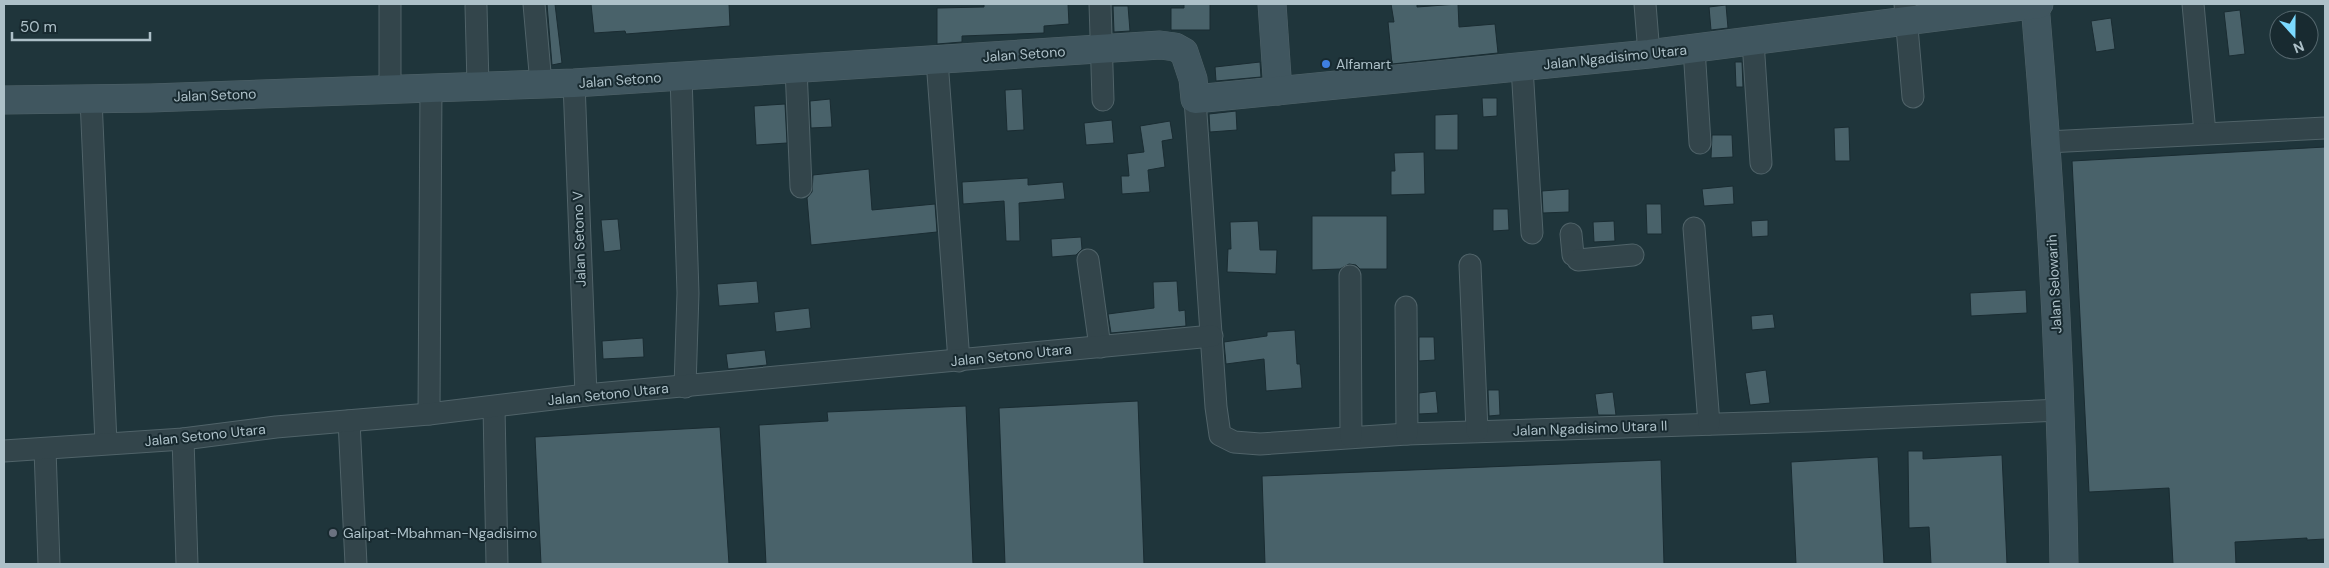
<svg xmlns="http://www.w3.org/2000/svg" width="2329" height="568" viewBox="0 0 2329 568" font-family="'DM Sans',sans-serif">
	<rect width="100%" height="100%" fill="#1f353b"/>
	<g fill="#49626a" stroke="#1a2c32">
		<path d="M547 4H555L562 63 552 65Z"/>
		<path d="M591 4H729L730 26 626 34 625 31 594 33Z"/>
		<path d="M984 4H1068L1069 24 1044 26V33L962 36V42L937 44V8L984 7Z"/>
		<path d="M1184 4H1210V30H1171V8H1184Z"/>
		<path d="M1391 4H1417V7L1458 4 1459 27 1495 24 1498 53 1392 64 1388 22H1394Z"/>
		<path d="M1726 5 1728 28 1711 30 1709 7Z"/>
		<path d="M1113 6H1128L1130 31 1114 32Z"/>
		<path d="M2240 10 2245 54 2229 56 2224 12Z"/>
		<path d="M2111 18 2115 49 2096 52 2091 21Z"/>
		<path d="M1260 62 1261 77 1216 81 1215 67Z"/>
		<path d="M1735 62H1742L1743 87H1736Z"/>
		<path d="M1022 89 1024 130 1007 131 1005 90Z"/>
		<path d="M1482 98H1497V116L1483 117Z"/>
		<path d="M830 99 832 127 811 128 810 101Z"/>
		<path d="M785 104 787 143 756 145 754 106Z"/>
		<path d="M1236 111 1237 130 1210 132 1209 114Z"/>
		<path d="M1458 114V150H1435V115Z"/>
		<path d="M1112 120 1114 143 1086 145 1084 123Z"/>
		<path d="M1170 121 1173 139 1162 141 1165 167 1148 170 1150 192 1122 194 1121 176H1129L1127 154 1144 152 1140 126Z"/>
		<path d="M1849 127 1850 161H1835L1834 128Z"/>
		<path d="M1712 135H1732L1733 157 1711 158Z"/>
		<path d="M2325 147V539L2307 540V538L2235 542 2236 564H2173L2169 488 2089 492 2072 161Z"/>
		<path d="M1424 152 1425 194 1391 195V171H1395L1394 153Z"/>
		<path d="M869 169 872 210 935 204 937 232 811 245 807 198 812 192 813 175Z"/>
		<path d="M1028 178V185L1063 182 1065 199 1019 203 1020 241H1006L1004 201 963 204 962 182Z"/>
		<path d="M1733 186 1734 204 1704 206 1702 189Z"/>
		<path d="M1569 189V212L1543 213 1542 191Z"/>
		<path d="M1646 204H1661L1662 234H1647Z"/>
		<path d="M1493 209H1508L1509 230 1493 231Z"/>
		<path d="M1312 216H1387V269H1360L1356 265 1349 264 1340 269 1312 270Z"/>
		<path d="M618 219 621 250 604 252 601 220Z"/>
		<path d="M1768 220V236L1752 237 1751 221Z"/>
		<path d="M1258 221 1260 250H1277L1276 274 1227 272 1228 249H1231L1230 222Z"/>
		<path d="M1614 221 1615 241 1594 242 1593 222Z"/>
		<path d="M1081 237 1082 249 1076 255 1052 257 1051 239Z"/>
		<path d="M757 281 759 303 719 306 717 284Z"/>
		<path d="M1177 281 1179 311 1185 310 1186 326 1111 333 1108 314 1154 308 1153 282Z"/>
		<path d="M2026 290 2027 313 1971 316 1970 293Z"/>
		<path d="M809 308 811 328 776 332 774 312Z"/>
		<path d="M1773 314 1775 328 1752 330 1751 316Z"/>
		<path d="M1295 330 1297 364H1300L1302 388 1266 391 1264 359 1226 364 1224 342 1267 336V332Z"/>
		<path d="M1419 337H1434L1435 360 1419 361Z"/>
		<path d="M643 338 644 357 603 359 602 341Z"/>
		<path d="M765 350 767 365 728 369 726 354Z"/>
		<path d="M1766 370 1770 403 1750 405 1745 373Z"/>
		<path d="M1488 390H1499L1500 415 1489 416Z"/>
		<path d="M1436 391 1438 413 1419 414V393Z"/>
		<path d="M1613 392 1616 415H1598L1595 394Z"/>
		<path d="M1138 401 1144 564H1005L999 408Z"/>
		<path d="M966 406 973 564H766L759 425 828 421 827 412Z"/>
		<path d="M720 427 729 564H541L535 437Z"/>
		<path d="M1908 451H1923V459L2002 455 2007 564H1931L1929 527 1909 528Z"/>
		<path d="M1878 457 1884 564H1796L1791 462Z"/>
		<path d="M1661 460 1664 564H1265L1262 476Z"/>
	</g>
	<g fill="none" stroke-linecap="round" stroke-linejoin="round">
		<g stroke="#506369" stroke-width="23">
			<g id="street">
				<path d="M390 4V88"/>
				<path d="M534 4 541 84"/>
				<path d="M1100 4 1103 100"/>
				<path d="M1645 4 1649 54"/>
				<path d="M1905 4 1913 97"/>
				<path d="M2193 4 2205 133"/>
				<path d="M476 6 478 85"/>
				<path d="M1753 41 1761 163"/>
				<path d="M1694 48 1700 143"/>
				<path d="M937 60 959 361"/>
				<path d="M1522 67 1532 233"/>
				<path d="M796 68 801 187"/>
				<path d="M681 76 688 293 685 387"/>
				<path d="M574 83 586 395"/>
				<path d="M91 99 106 443"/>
				<path d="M1195 99 1216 407 1220 435 1234 442 1260 444 1407 434 1810 421 2060 410"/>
				<path d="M2047 142 2325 128"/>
				<path d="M1694 228 1709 424"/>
				<path d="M1571 234 1573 255"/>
				<path d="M1088 260 1100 347"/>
				<path d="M1578 260 1633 255"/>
				<path d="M1470 265 1477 431"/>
				<path d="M1350 276 1351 437"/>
				<path d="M1406 307 1407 434"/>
				<path d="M494 407 497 564"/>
				<path d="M429 414 431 86"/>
				<path d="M349 421 356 564"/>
				<path d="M183 439 187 564"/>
				<path d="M45 449 49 564"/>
				<path d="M4 451 183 439 276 427 429 414 586 395 1212 336"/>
			</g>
		</g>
		<g stroke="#506369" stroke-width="29">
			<g id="secondary">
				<path d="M1272 4 1278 91"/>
				<path d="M2035 4C2051 190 2061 377 2064 564"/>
				<path d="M4 100 151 98 574 83 1160 45 1175 47 1184 52 1193 79 1195 99 1649 54 2039 4"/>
			</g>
		</g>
		<use href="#street" stroke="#33454b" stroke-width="21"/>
		<use href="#secondary" stroke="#40565f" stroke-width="28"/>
	</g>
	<circle fill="#3f7fe0" stroke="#182a30" stroke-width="2" cx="1326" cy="64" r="5"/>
	<circle fill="#6b7280" stroke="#182a30" stroke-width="2" cx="333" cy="533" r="5"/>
	<g text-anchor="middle" stroke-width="4" stroke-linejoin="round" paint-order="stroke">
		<g font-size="14" fill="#adc0c8" stroke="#182a30">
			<text transform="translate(1024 54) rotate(-4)" y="5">Jalan Setono</text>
			<text transform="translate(1615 57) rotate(-6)" y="5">Jalan Ngadisimo Utara</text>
			<text transform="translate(620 80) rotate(-4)" y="5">Jalan Setono</text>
			<text transform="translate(215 95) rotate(-2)" y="5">Jalan Setono</text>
			<text transform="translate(579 239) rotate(-92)" y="5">Jalan Setono V</text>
			<text transform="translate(2054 284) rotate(-93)" y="5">Jalan Selowarih</text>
			<text transform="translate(1011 355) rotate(-6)" y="5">Jalan Setono Utara</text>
			<text transform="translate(608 394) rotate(-6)" y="5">Jalan Setono Utara</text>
			<text transform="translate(1590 428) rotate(-2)" y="5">Jalan Ngadisimo Utara II</text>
			<text transform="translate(205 435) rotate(-6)" y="5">Jalan Setono Utara</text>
		</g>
		<g font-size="14" fill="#adc0c8" stroke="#182a30" text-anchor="start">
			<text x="1336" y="69">Alfamart</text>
			<text x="343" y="538">Galipat-Mbahman-Ngadisimo</text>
		</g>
	</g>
	<rect width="2329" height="568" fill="none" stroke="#adc0c8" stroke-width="10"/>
	<g transform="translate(2294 35) rotate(159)"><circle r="24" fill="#182a30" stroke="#54666d"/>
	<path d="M0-4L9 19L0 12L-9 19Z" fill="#7bdaff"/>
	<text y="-8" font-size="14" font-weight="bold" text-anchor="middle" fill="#adc0c8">N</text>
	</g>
	<path d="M12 32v8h138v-8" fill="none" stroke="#adc0c8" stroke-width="2.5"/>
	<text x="20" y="32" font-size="15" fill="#adc0c8" stroke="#182a30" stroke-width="4" paint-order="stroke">50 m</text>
</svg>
